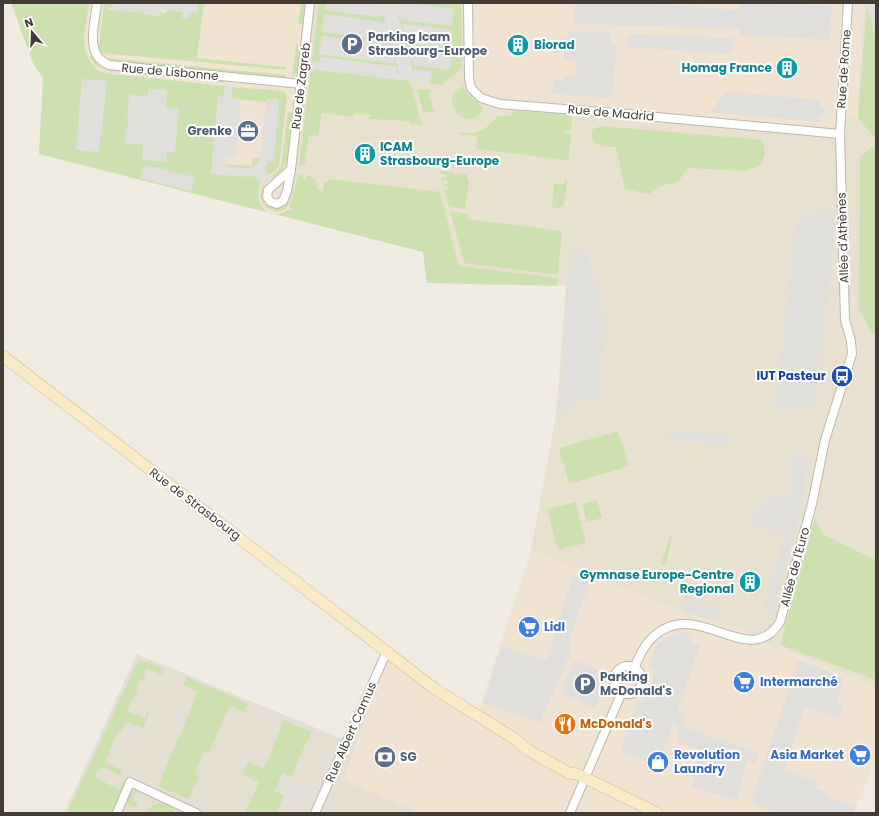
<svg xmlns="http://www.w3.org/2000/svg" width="879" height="816" viewBox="0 0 879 816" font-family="Poppins,sans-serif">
	<rect width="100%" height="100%" fill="#f0ece4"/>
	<path fill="#e4ded3" d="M137 654 345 740 386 659 565 813H64Z"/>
	<g fill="#f1e3d1">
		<path d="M11 3H313L425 251 429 281 566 285 427 283 423 252 39 154 43 78 33 63Z"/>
		<path d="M472 3H864L857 113 827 130 511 101 485 97 473 84 471 76Z"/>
		<path d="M531 550 684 613 747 631 766 645 876 685V759L854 813H419L343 780 386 659 392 649 478 713Z"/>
	</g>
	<path fill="#e8e1cf" d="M313 3H472L471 76 473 84 485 97 511 101 827 130 857 113 864 3H876V686L799 656 766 645 747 631 684 613 531 550 556 416 566 285 429 281 425 251 288 217Z"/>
	<g fill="#cde1b0">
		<path d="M11 3H89C86 29 75 58 103 73L225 86 224 96H219L211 173 256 176 261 182C251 203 270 224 289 209L292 211 293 209 290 207 298 175H303V179H306V176C316 176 317 181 317 190L323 191 324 183 331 179 440 192 459 266 558 278 557 286 427 283 423 252 39 154 43 78 33 63Z"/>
		<path d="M104 3H113L112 8 108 7V10L120 11 121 5 133 6 132 12 143 7 152 14 154 9 153 15 159 16 160 12 166 13 167 10 183 12 188 19 189 13H197L192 3H204L197 58 286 67V70L102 53 99 47Z"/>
		<path d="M301 3H306L303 24H298Z"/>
		<path d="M319 3H326L325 10 380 17 382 12 388 26 386 28V23L325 14 387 40 389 35 394 49 392 50V45L322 36 320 54 393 63 395 58 400 73H396L397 67 321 58V62L312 61Z"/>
		<path d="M409 3 461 4 462 67C457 75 448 77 442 85L430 83 432 71 414 75 410 61 411 60 414 61V65L450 70 413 47 412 53 408 52 404 38 407 37V42L450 48 403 25 402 30 398 16 400 14 401 19 454 9Z"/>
		<path d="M867 3 876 40V138L873 137 858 117Z"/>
		<path d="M296 45H298V49H300L298 71 292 78Z"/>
		<path d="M91 56 99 66 112 71 224 81 225 83 112 72 97 66 89 57Z"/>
		<path d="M105 58 286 75V78L115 62Z"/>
		<path d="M311 69 410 81 422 125 410 124 409 121 369 119 370 115 354 113 353 117 322 113 318 136 309 135 305 164 299 167Z"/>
		<path d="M463 86 468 94 483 108 482 112C469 128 448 114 453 94Z"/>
		<path d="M232 87 284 91 287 95 279 167 268 176 264 170 268 160 273 161 266 99V102L232 99Z"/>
		<path d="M417 89 430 90 429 95 435 113 423 112Z"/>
		<path d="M513 111 572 114 571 131 565 130V133L571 134 569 158 567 160 476 149 477 137 460 134V132C475 137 489 128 497 116H512Z"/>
		<path d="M288 112 293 113 287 160 282 170 271 179 270 178 281 167Z"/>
		<path d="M601 126 763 140 765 155 760 166 745 171 688 168 678 182 661 186 649 194 625 189 616 147C604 147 596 148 591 136L593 129Z"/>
		<path d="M872 147 876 148V334H872L859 309 860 156Z"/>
		<path d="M253 157 260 158C256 174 240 168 227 167L225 165 226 164 252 166Z"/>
		<path d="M439 171 466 174 469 182 465 209 449 207 444 189H449V187L443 186V184H448L447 180H442L441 177 446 178 445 174H440Z"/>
		<path d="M294 175H295C293 193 291 223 265 207 259 199 259 192 263 184L262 193 264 203 275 209 283 208 289 201Z"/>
		<path d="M565 179H567L564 205 559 208 552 207 554 183 564 185Z"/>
		<path d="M450 211 468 214 467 219 562 231 558 275 464 263Z"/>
		<path d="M618 431 629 466 569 484 559 448Z"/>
		<path d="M597 500 602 518 587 522 582 504Z"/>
		<path d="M576 502 586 543 558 550 547 509Z"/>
		<path d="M815 517 822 534 876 560V680L780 645Z"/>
		<path d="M673 536 665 565H661L669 537Z"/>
		<path d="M139 659 164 669 162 675 146 668 143 673 146 674 144 680 141 679 136 691 139 692 137 696 134 695 127 711 144 718 147 712 149 713 143 728 126 721 121 732 118 731 105 763 122 770V776L102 767 100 772 97 771 95 777 119 790 122 782 126 784 113 813H74L68 811Z"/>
		<path d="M187 677 248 704 244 712 229 706 209 753 204 751 195 773 199 776 189 799 158 786 198 692 183 685Z"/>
		<path d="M284 720 311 732 291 777 283 773 275 791 284 795 277 813H245L259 782 243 775 248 762 264 768Z"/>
		<path d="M136 790 138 793 134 794 133 802 138 803 136 808 127 803 129 792Z"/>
		<path d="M159 803 171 806 176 813H143L153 805Z"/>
	</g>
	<g fill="#e1dfdc">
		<path d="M113 3H192L198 4 197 13H189V19L182 18 183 12 167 10 160 9V16L153 15 154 9 152 15 143 14V7L141 13 132 12 133 6 131 12 122 11V5L121 11 114 10 115 4Z"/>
		<path d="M326 3H365L399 7 400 3H409L454 9 452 26 401 20 400 14 398 16 402 30 403 24 452 30 450 48 407 43V37L404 38 408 52 412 53 413 47 452 52 450 70 414 65 413 60H410L413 74 415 69 432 71 430 83 311 69 312 61 320 62 321 57 397 67V73H400L395 58 393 63 319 54 322 36 392 45 389 35 387 40 322 32 324 14 386 23 385 27 387 26 382 12 380 17 325 10Z"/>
		<path d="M575 3H637L739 10 740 3 832 6 830 40 740 35V29L574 24Z"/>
		<path d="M867 3H876V40Z"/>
		<path d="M568 31 611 33V44L617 45 612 98 552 94 554 80 563 81 564 76 578 75 574 62 564 61V38H568Z"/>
		<path d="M628 34 733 38 732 54 627 47Z"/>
		<path d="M82 79 107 81 99 152 76 150Z"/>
		<path d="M225 86 232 87V99L241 100 235 158 227 157 225 165 227 167 249 169 257 165 260 158 266 99H279L274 161H268L264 169 271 179 264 185 255 176 250 177 211 174 218 96H224Z"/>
		<path d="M148 89 167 90 166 107 179 108 175 153 167 152 166 162 142 160 143 144H124L129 117 127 116 129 95 148 96Z"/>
		<path d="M725 91 820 100 819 106 825 107V116H818V122L711 112Z"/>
		<path d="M144 165 195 177 191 191 140 178Z"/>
		<path d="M828 210 833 217 835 230 815 405 801 403 796 409H775L796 220Z"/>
		<path d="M570 251 587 252 605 321 599 401 573 399 572 412 559 411Z"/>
		<path d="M667 429 729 436 728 445 666 439Z"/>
		<path d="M806 455 805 495 772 614 763 612 785 534 751 525 756 508 762 507 764 501 790 494 792 478 791 456Z"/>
		<path d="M573 576 590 581 568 643 572 649 540 723 483 703 501 646 546 661Z"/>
		<path d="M686 596 720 606 716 620 682 611Z"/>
		<path d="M687 631 691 642 700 645 677 711 685 714 682 726 759 753 756 764 747 761 736 800 691 787 702 750 677 741 680 735 674 722 658 765 620 752 638 700 645 702 656 670 649 667 657 644 670 636Z"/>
		<path d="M575 660 610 675 595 708 560 693Z"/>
		<path d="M799 660 845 678 837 703 843 706 839 718 805 707 784 770 818 782 816 789 825 792 831 799 856 807 854 813H775L751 801Z"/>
		<path d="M283 773 291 777 288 783 306 791 302 803 275 791Z"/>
	</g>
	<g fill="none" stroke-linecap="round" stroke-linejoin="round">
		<g stroke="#beb7ab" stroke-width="10">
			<g id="minor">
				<path d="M97 3C95 24 84 55 109 65L301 84"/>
				<path d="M468 3 469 78 471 88 481 98 500 104 614 113 840 134"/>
				<path d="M290 170 268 190 267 197 271 202 277 204 283 201 287 191 291 169 310 3"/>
				<circle cx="628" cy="680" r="14"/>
				<path d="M634 668C639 658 643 646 651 639 696 593 748 673 780 622L812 504 825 440 852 354 851 341 845 320 840 134 848 3"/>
				<path d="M117 813 130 782 196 813"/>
				<path d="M315 813 387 651"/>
				<path d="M570 813 622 692"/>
			</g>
		</g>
		<g stroke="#ccbd97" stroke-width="12">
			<path id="secondary" d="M3 356 435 689 515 739 528 750 569 773 577 774 657 813"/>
		</g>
		<use href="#minor" stroke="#fff" stroke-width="8"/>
		<use href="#secondary" stroke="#f9ebc6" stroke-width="11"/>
	</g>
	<defs>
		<g id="parking-disc" transform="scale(1.15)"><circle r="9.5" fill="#5c6f8a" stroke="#fff"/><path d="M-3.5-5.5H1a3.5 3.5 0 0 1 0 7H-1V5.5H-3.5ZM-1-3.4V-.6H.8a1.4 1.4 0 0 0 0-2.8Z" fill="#fff"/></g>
		<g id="building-disc" transform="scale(1.15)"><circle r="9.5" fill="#0f9aa8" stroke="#fff"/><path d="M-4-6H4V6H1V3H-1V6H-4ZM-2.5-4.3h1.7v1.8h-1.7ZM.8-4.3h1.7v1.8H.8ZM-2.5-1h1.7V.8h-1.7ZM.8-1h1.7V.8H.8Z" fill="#fff"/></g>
		<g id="office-disc" transform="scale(1.15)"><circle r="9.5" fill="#5c6f8a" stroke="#fff"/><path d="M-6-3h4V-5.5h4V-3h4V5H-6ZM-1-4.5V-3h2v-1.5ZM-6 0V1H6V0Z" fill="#fff"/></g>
		<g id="bus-disc" transform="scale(1.15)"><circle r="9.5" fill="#1a4fb4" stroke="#fff"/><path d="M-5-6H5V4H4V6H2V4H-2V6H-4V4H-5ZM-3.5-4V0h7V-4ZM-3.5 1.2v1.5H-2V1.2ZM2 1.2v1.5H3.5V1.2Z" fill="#fff"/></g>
		<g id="supermarket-disc" transform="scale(1.15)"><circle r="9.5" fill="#3f7fe0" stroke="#fff"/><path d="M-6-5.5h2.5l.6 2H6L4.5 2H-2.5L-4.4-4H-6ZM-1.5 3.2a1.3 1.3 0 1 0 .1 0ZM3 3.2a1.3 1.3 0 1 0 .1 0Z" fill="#fff"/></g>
		<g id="restaurant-disc" transform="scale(1.15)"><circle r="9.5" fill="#e8710a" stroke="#fff"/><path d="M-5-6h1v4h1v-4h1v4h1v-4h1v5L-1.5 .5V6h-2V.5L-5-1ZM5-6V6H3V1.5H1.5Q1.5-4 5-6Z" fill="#fff"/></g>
		<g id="bank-disc" transform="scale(1.15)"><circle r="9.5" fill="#5c6f8a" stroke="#fff"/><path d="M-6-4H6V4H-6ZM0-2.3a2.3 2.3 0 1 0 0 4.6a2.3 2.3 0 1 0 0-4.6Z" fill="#fff"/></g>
		<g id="shop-disc" transform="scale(1.15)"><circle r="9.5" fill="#3f7fe0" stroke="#fff"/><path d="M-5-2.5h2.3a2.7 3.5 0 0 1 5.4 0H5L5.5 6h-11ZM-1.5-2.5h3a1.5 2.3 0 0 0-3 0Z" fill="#fff"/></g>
	</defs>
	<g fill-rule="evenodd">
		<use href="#parking-disc" x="352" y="44"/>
		<use href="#building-disc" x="518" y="45"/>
		<use href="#building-disc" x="787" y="68"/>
		<use href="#office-disc" x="248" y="131"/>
		<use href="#building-disc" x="365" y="154"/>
		<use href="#bus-disc" x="842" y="376"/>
		<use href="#building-disc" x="750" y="582"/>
		<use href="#supermarket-disc" x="529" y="627"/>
		<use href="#supermarket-disc" x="744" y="682"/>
		<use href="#parking-disc" x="585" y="684"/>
		<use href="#restaurant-disc" x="565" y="724"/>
		<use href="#supermarket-disc" x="860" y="755"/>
		<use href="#bank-disc" x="385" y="757"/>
		<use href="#shop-disc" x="658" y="762"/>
	</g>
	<g text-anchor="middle" stroke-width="4" stroke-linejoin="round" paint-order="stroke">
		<g font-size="12" font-weight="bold" fill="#4e5e75" stroke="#fff" text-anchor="start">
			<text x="368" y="41">Parking Icam<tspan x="368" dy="14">Strasbourg-Europe</tspan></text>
			<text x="232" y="135" text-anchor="end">Grenke</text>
			<text x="600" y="681">Parking<tspan x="600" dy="14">McDonald's</tspan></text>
			<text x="400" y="761">SG</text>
		</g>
		<g font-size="12" font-weight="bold" fill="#0d838f" stroke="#fff" text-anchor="start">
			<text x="534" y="49">Biorad</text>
			<text x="772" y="72" text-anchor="end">Homag France</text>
			<text x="380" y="151">ICAM<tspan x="380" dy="14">Strasbourg-Europe</tspan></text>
			<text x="734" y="579" text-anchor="end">Gymnase Europe-Centre<tspan x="734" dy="14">Regional</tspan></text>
		</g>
		<g font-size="12" fill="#423c35" stroke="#fff">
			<text transform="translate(844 69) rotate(-86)" y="4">Rue de Rome</text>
			<text transform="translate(170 72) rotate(5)" y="4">Rue de Lisbonne</text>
			<text transform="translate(301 86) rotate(-83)" y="4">Rue de Zagreb</text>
			<text transform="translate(611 113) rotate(5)" y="4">Rue de Madrid</text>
			<text transform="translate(843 238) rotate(-92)" y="4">Allée d'Athènes</text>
			<text transform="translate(195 504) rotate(37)" y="4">Rue de Strasbourg</text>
			<text transform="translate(795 567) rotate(-75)" y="4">Allée de l'Euro</text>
			<text transform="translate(351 732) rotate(-66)" y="4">Rue Albert Camus</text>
		</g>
		<g font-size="12" font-weight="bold" fill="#164399" stroke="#fff" text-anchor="end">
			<text x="826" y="380">IUT Pasteur</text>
		</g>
		<g font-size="12" font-weight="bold" fill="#366cbe" stroke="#fff" text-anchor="start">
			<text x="544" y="631">Lidl</text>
			<text x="760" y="686">Intermarché</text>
			<text x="674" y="759">Revolution<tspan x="674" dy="14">Laundry</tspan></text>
			<text x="844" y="759" text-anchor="end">Asia Market</text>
		</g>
		<g font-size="12" font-weight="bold" fill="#c56008" stroke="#fff" text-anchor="start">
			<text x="580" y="728">McDonald's</text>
		</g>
	</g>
	<rect width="879" height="816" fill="none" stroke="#423c35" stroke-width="8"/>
	<g transform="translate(32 32) rotate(341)" stroke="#ffffff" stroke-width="3" paint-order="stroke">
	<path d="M0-3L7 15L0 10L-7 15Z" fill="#423c35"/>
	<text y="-6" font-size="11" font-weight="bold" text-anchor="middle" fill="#423c35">N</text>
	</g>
</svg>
